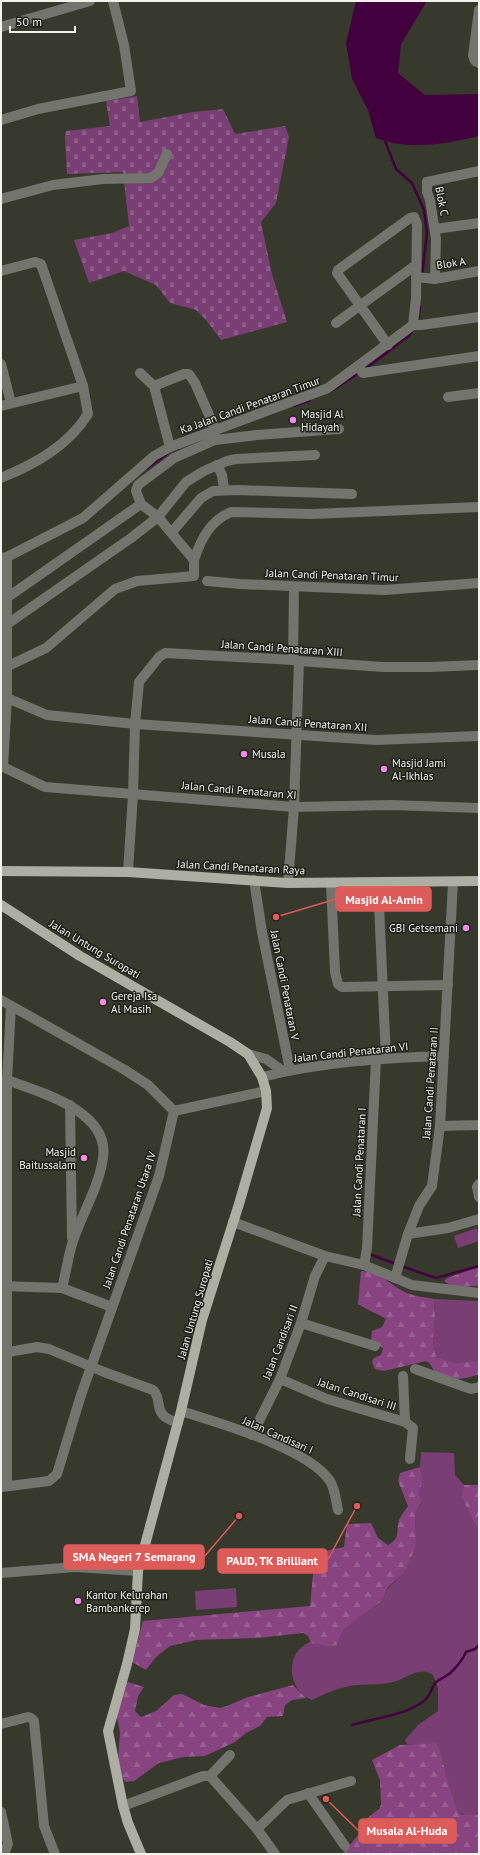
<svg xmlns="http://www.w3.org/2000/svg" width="480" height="1855" viewBox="0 0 480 1855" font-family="'PT Sans',sans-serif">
	<defs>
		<pattern id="forest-firs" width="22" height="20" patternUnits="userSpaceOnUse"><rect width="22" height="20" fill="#874480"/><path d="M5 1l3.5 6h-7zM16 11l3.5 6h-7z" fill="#986092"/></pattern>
		<pattern id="cemetery-stones" width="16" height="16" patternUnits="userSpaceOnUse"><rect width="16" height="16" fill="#793e73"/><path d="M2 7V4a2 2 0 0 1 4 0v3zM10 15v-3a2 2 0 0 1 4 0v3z" fill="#8c5a87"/></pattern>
	</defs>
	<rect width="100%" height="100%" fill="#36392c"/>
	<g fill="#793e73">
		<path d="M477 1228 479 1241 458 1248 454 1236Z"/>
		<path d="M434 1299 479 1301V1360L456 1363 436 1357 433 1340 435 1316Z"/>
		<path d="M421 1452 454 1453 455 1475 464 1485 461 1497C468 1508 471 1521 479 1530V1815C471 1816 465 1817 458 1812L446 1774 440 1750 436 1743 421 1745 407 1744 405 1740 418 1725 438 1711V1688L433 1675C420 1665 406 1679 393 1682 377 1686 361 1683 346 1687 334 1689 323 1695 312 1700 287 1690 284 1653 310 1642L329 1647 337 1645 343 1630 382 1601 388 1588 403 1574 416 1536 415 1515 422 1502 419 1494 423 1479 420 1467Z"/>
		<path d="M236 1588 237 1607 196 1610 195 1591Z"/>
	</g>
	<g fill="url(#forest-firs)">
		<path d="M479 1267V1286C468 1286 454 1289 444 1281L447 1278Z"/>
		<path d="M361 1271C379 1271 388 1283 403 1291 411 1296 424 1297 434 1299L435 1316 433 1340 436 1357 456 1363 479 1360V1374C468 1379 447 1382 436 1373 432 1369 432 1364 426 1361L384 1371 375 1369 372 1362 374 1358 381 1355 383 1348 371 1341 372 1331 382 1327 386 1319C376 1313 367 1310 358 1304Z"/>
		<path d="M420 1467 423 1479 419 1494 422 1501 415 1515 416 1536 414 1551 403 1574 388 1587 382 1601 343 1630 337 1645 329 1647 311 1643 308 1636 303 1633 258 1638 196 1640 170 1646 156 1657 146 1670 132 1662 143 1621 310 1606 315 1553 344 1547 347 1524 371 1523 378 1538 388 1545C402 1537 395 1532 399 1520 401 1515 405 1510 408 1506L398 1481 400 1473Z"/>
		<path d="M464 1485H479V1530C471 1521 468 1508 461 1497Z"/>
		<path d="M128 1682 144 1687 138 1696 135 1711 141 1717 156 1711 174 1695 182 1694 204 1705 220 1708 227 1706 248 1697 293 1685 306 1698 292 1700 285 1705 283 1716 267 1717 260 1726 246 1733 235 1742 205 1756 183 1757 159 1763 134 1781 126 1782 123 1779 118 1759 120 1732 116 1713 124 1684Z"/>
		<path d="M436 1743 440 1750 446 1774 458 1812 462 1815H479V1854H342L360 1833 366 1819 379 1809 381 1805 380 1780 372 1760 400 1745Z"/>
	</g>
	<path fill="url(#cemetery-stones)" d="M137 96 140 122 193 112 223 109 235 134 285 126 289 137 276 203 261 222 272 274 287 322 221 340 206 320 196 310 170 303 156 285 124 271 89 283 74 240 112 233 129 226 123 172 67 174 65 138 66 131 110 126 106 101Z"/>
	<path fill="#43003f" d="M356 1H427L401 44 398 73 425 95 479 94V136C444 144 410 151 376 138L368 110 352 79 346 43Z"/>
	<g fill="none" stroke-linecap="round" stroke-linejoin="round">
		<g stroke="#43003f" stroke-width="2.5">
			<path d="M385 141 396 169 412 183 424 210 427 232 422 276"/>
			<path d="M418 322 420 307"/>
			<path d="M365 369 409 336 412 331"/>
			<path d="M330 392 359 373"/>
			<path d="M294 406 310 400"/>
			<path d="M146 469 167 454"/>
			<path d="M369 1254 396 1264"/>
			<path d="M401 1266 436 1278 479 1266"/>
			<path d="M352 1725C373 1718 411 1715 427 1698 432 1693 431 1687 436 1682 440 1679 445 1677 449 1674 456 1668 462 1661 466 1652L475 1649 479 1645"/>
		</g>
		<g stroke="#72746d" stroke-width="10">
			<path d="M479 10 473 56 475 61 479 63"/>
			<path d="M1 27 90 1"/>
			<path d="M1 120 38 109 131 91 124 45 113 1"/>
			<path d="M1 199 53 185 103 179 151 178 158 173 167 154"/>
			<path d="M435 229 479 223"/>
			<path d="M1 271 35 262 41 264 83 386 88 414C68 446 35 464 1 478"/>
			<path d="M416 277 435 279 479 271"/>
			<path d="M435 279 436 239 430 200 427 192V182L479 171"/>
			<path d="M336 323 416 265"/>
			<path d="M413 325H421L479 317"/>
			<path d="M1 364 11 403"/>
			<path d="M358 367 363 373 479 356"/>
			<path d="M140 373 154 386 170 447"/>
			<path d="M154 386 184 374H189L195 383 216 431"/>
			<path d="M448 397 479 393"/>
			<path d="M1 406 83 386"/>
			<path d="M217 465 222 475 224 489"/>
			<path d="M172 532 201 498 213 491 238 490 352 494"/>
			<path d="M1 558 7 557 83 518 154 456 170 447 328 388 413 325 416 298 417 224 414 217 410 218 338 270 337 273 388 345"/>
			<path d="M194 560C201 539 210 521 231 512L312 514 479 507"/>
			<path d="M207 581 240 584 384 590 479 583"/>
			<path d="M8 597 141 504"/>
			<path d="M6 625 131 538 158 517 186 482 204 471 227 461 236 459 315 455"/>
			<path d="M293 660 294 587"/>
			<path d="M6 667 46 648 115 589 137 581 194 576V560L158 517 141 504 136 491 138 485 174 458 215 440 257 435 339 429"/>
			<path d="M7 698 47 715 135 724 376 740 479 736"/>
			<path d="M1 766 45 787 294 807 391 805 479 808"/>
			<path d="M3 767 7 698V557"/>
			<path d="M128 872 133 794 135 724 139 682 159 657 165 653 293 660 299 661 383 667H430L479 665"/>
			<path d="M254 880 262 932 290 1070"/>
			<path d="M288 883 294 807 299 661"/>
			<path d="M331 883 335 972 338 984 342 987 448 985"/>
			<path d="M378 883 386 1058"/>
			<path d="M1 1000 125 1070 148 1085 174 1111"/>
			<path d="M248 1054 266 1059 283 1071"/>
			<path d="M262 1077C321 1062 383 1058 444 1056"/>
			<path d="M7 1080C40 1092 110 1111 103 1158 99 1187 82 1214 73 1241 68 1256 66 1273 62 1288"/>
			<path d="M70 1105 72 1238"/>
			<path d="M174 1111 266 1091"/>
			<path d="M440 1126 479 1125"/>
			<path d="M479 1184 477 1187 479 1197"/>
			<path d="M233 1222 325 1256 364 1265 412 1285 479 1293"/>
			<path d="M408 1234 448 1228 479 1219"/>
			<path d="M364 1265 367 1248 376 1059"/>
			<path d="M395 1278 408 1234 419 1206 432 1186 440 1126 453 882"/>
			<path d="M1 1286 62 1288 112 1307"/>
			<path d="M301 1323 375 1346"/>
			<path d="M8 1352 37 1347 49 1349 104 1372 153 1390C161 1397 156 1408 163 1415 166 1419 173 1421 178 1423"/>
			<path d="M415 1369 471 1389 479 1387"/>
			<path d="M403 1376 405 1422"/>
			<path d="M280 1379 327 1399 405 1422 413 1428 410 1459"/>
			<path d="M181 1411C219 1423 308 1448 330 1481 335 1489 336 1501 338 1510"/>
			<path d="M252 1435 280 1379 301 1323 315 1276 325 1256"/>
			<path d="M7 1486V1080L11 1006"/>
			<path d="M2 1487 49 1481 57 1474 81 1395 159 1176 174 1111"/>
			<path d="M1 1573 75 1567 138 1571"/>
			<path d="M1 1724 28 1717 31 1718 34 1721 44 1826 55 1854"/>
			<path d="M210 1776 230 1755"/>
			<path d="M308 1793 345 1846"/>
			<path d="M123 1806 203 1776H210L257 1829 275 1854"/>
			<path d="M1 1812 8 1844 4 1854"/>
			<path d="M257 1829 287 1800 351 1781"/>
		</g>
		<g stroke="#acafa2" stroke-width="10">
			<path d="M1 871 128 872 288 883 479 881"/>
			<path d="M1 905 80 956 230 1042 248 1054 262 1077 266 1091 267 1108 239 1204 202 1320 181 1411 138 1571 135 1629 127 1664 108 1731 123 1806 128 1823 141 1854"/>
		</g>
	</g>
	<g fill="#f788ec" stroke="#1e1f19" stroke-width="1.5">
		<circle cx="293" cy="420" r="4"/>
		<circle cx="244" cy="754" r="4"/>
		<circle cx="384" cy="769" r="4"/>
		<circle cx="466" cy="928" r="4"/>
		<circle cx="103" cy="1002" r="4"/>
		<circle cx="84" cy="1158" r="4"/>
		<circle cx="78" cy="1601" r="4"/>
	</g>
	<g text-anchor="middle" stroke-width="3" stroke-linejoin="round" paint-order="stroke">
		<g font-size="11" fill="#f2f4ec" stroke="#1e1f19">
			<text transform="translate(442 201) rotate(79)" y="4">Blok C</text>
			<text transform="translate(451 263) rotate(-9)" y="4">Blok A</text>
			<text transform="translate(250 405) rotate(-20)" y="4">Ka Jalan Candi Penataran Timur</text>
			<text transform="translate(332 575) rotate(2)" y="4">Jalan Candi Penataran Timur</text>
			<text transform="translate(282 648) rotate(4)" y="4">Jalan Candi Penataran XIII</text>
			<text transform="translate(308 723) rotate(4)" y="4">Jalan Candi Penataran XII</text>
			<text transform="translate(239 790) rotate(5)" y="4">Jalan Candi Penataran XI</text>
			<text transform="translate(241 867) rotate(3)" y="4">Jalan Candi Penataran Raya</text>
			<text transform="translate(95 949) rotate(31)" y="4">Jalan Untung Suropati</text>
			<text transform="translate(285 985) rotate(79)" y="4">Jalan Candi Penataran V</text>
			<text transform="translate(351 1052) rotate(-6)" y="4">Jalan Candi Penataran VI</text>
			<text transform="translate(430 1083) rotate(-86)" y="4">Jalan Candi Penataran II</text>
			<text transform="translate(359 1162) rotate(-87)" y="4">Jalan Candi Penataran I</text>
			<text transform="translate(129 1220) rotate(-71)" y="4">Jalan Candi Penataran Utara IV</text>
			<text transform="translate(195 1309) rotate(-74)" y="4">Jalan Untung Suropati</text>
			<text transform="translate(280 1342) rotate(-69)" y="4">Jalan Candisari II</text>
			<text transform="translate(357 1394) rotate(18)" y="4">Jalan Candisari III</text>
			<text transform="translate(278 1435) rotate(24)" y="4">Jalan Candisari I</text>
		</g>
		<g font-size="11" fill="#f2f4ec" stroke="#1e1f19" text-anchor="start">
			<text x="301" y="418">Masjid Al<tspan x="301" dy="13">Hidayah</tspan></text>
			<text x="252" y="758">Musala</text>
			<text x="392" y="767">Masjid Jami<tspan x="392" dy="13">Al-Ikhlas</tspan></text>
			<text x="458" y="932" text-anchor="end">GBI Getsemani</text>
			<text x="111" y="1000">Gereja Isa<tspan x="111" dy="13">Al Masih</tspan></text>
			<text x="76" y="1156" text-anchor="end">Masjid<tspan x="76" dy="13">Baitussalam</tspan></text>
			<text x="86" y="1599">Kantor Kelurahan<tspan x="86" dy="13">Bambankerep</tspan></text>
		</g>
	</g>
	<path fill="none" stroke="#dd5b59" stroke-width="1.5" d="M276 917L336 899M239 1516L204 1557M357 1506L327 1561M326 1799L359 1831"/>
	<g fill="#dd5b59" stroke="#1e1f19" stroke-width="1.5">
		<circle cx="276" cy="917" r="4"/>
		<circle cx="239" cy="1516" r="4"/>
		<circle cx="357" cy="1506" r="4"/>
		<circle cx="326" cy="1799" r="4"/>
	</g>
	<g fill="#dd5b59" stroke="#dd5b59" stroke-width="1.5">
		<rect x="336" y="887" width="95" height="24" rx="4"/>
		<rect x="64" y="1545" width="140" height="24" rx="4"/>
		<rect x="218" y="1549" width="109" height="24" rx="4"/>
		<rect x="359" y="1819" width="97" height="24" rx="4"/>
	</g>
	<g font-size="12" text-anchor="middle" font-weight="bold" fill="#fff">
		<text x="384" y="904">Masjid Al-Amin</text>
		<text x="134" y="1561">SMA Negeri 7 Semarang</text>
		<text x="272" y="1565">PAUD, TK Brilliant</text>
		<text x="407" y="1835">Musala Al-Huda</text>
	</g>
	<rect width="480" height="1855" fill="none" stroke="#f2f4ec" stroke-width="4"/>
	<path d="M10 26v6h65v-6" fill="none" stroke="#f2f4ec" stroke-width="2"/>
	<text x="16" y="26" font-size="12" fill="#f2f4ec" stroke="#1e1f19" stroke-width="3" paint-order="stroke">50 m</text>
</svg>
